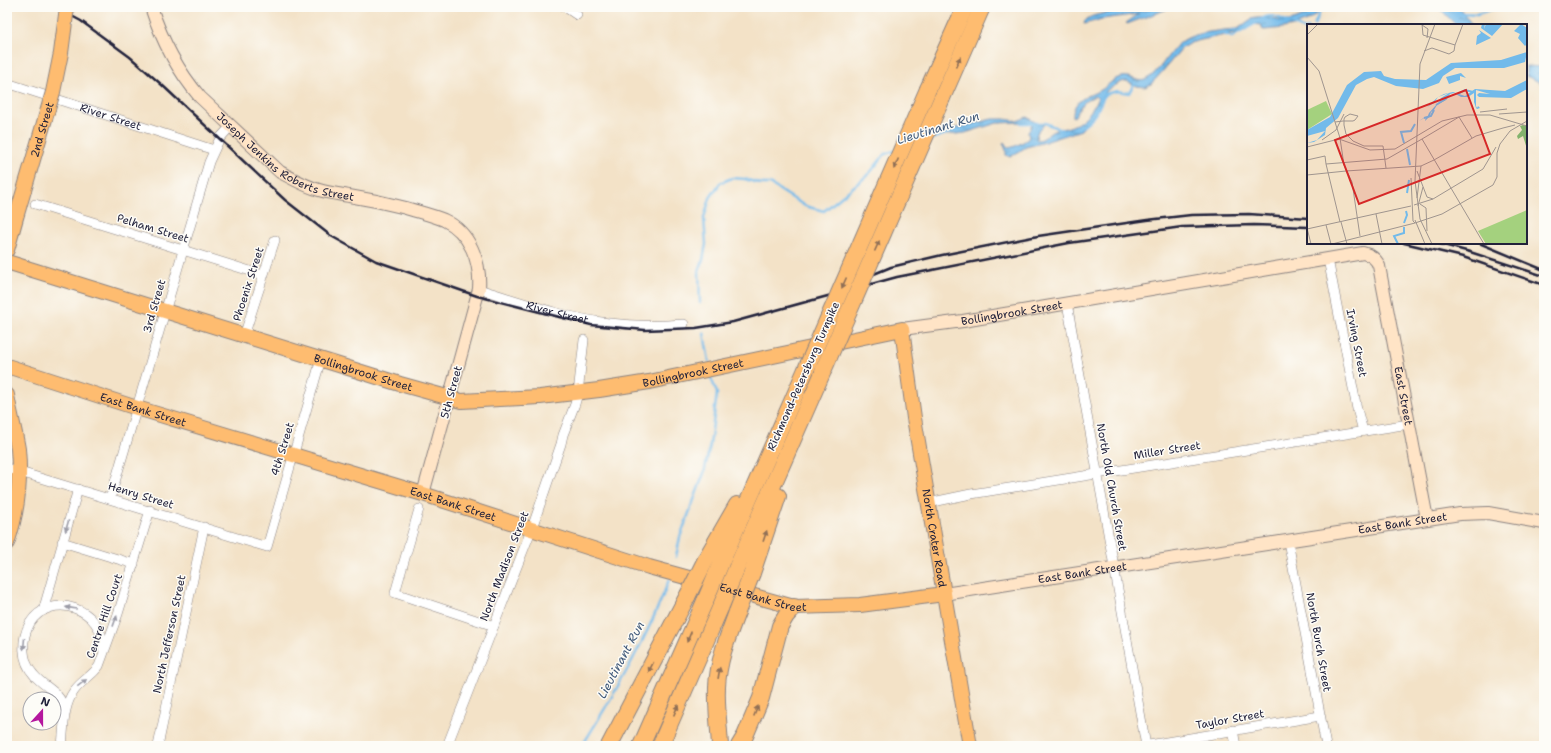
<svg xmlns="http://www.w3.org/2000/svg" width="1551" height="753" viewBox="0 0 1551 753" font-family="'Shantell Sans',sans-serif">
	<defs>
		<pattern id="water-ripples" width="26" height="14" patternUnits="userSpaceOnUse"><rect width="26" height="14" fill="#72baea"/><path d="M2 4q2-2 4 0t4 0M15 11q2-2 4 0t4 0" fill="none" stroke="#5d97bf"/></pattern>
	</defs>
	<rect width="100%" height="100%" fill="#fdfcf7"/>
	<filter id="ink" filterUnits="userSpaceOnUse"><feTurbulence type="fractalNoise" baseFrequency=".025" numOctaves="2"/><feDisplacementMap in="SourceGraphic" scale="8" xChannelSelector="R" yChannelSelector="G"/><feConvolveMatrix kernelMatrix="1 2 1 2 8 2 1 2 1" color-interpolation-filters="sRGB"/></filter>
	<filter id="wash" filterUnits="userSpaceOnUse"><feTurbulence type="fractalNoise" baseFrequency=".012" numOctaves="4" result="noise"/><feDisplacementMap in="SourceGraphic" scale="16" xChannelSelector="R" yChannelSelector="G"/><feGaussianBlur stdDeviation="0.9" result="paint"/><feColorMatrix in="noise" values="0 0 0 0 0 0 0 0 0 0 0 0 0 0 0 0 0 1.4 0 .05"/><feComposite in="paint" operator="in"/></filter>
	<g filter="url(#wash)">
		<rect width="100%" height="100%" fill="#f3e2c7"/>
		<g fill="url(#water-ripples)" stroke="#4a6e92">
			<path d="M1162 7H1173L1127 24 1126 23 1139 14 1103 19 1084 24C1085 10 1134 12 1146 10 1151 9 1156 8 1162 7Z"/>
			<path d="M1315 7H1322C1309 27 1285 28 1264 30L1262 29V25L1253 24 1244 31 1201 40 1190 43 1182 48 1162 72 1151 84 1145 87 1137 86 1127 81 1121 82 1106 91 1097 110 1081 130 1042 143 1026 147 1010 157 1006 155V150L1003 143 1004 142 1008 148C1013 148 1024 142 1029 138L1028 133 1032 124 1027 122 997 123 965 133 946 135 949 130 992 119H1004L1017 121 1027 117 1038 124H1044C1041 130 1034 132 1037 140 1045 140 1047 134 1054 131 1057 129 1062 129 1066 128 1082 124 1091 113 1098 99L1095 96C1085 100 1079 106 1075 116L1073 117C1072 99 1089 96 1101 90 1108 86 1113 78 1122 77 1130 75 1138 83 1145 80 1161 72 1167 53 1181 42 1193 33 1210 32 1224 30 1229 29 1235 30 1239 28 1244 25 1247 21 1252 19 1261 16 1273 19 1282 21 1293 23 1307 15 1315 7Z"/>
			<path d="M1438 7H1459L1472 25H1456Z"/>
			<path d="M1526 66 1544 67V84L1526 76Z"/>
		</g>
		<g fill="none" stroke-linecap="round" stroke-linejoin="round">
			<g stroke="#72baea" stroke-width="2.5">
				<path d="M1514 7H1526"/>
				<path d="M1461 13 1477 14 1499 7"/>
				<path d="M1260 20C1270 13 1278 17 1288 22"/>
				<path d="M1293 24 1304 30 1308 28"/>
				<path d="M1314 25 1322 7"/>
				<path d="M1224 34 1232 37 1256 23"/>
				<path d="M1021 123H1045L1062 130"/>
				<path d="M1080 127C1093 123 1100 105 1105 94L1118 91 1129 93 1135 82"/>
				<path d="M931 139 949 133"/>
				<path d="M700 303 699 271 703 260 706 244 704 218 710 198 720 183 732 178 745 179 761 184H770L805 206 824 211 869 174 885 154 894 151"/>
				<path d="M704 333 709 361"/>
				<path d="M676 557 680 537 704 473 710 445 717 393 711 378"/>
				<path d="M582 746C615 693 647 639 669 580"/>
			</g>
		</g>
	</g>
	<g filter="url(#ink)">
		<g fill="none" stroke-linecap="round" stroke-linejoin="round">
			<g stroke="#8a8281" stroke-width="10">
				<g id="street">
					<path d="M565 7 577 15"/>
					<path id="s1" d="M7 83 214 150"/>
					<path d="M35 204 263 275"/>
					<path d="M1328 259 1357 409 1363 431"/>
					<path id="s2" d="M479 289C521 302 565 318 609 323 634 326 659 326 684 324"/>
					<path d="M1067 303 1146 746"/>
					<path d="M244 336 275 240"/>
					<path d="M7 468 267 547 321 359"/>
					<path d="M110 499 209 162 220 138 231 126"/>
					<path d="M928 503 971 494 1409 424"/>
					<path d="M419 509 395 593 494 626"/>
					<path d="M1288 541 1326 746"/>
					<path d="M62 542 134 564"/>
					<path d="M43 611 78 489"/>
					<path d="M65 710C59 690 46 689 34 675 21 661 21 639 30 623 50 591 104 607 103 649"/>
					<path d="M1233 730 1236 746"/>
					<path d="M62 746C64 728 63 706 74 691 81 681 92 676 99 666L118 614 150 510"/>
					<path d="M158 746 204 527"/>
					<path d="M447 746 532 528 561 444 563 435 575 404 578 393 584 340"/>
					<path d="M1143 746 1320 716"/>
				</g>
			</g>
			<g stroke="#8a8281" stroke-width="14">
				<g id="secondary">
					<path id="s3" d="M151 7C162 41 177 70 200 97L280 172C293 179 305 186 319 190 329 193 339 194 349 196 368 199 387 203 406 208 419 212 432 215 444 220 470 232 481 262 479 289L423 494"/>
					<path id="s4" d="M902 329 963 321 1328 259 1363 253C1371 255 1376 258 1379 266L1427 519"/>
					<path id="s5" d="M944 594 1460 514 1488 513 1544 523"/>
				</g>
			</g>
			<g stroke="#8a8281" stroke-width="16">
				<g id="primary">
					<path d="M7 250 17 214"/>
					<path id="s6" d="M7 262 400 384 461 401 540 397 599 390 649 382 902 329 914 418 970 746"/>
					<path id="s7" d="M7 366 137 408 423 494 649 567 794 607 860 605 944 594"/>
					<path d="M7 395C10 413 15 431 18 449 21 480 17 514 7 543"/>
				</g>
			</g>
			<g stroke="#8a8281" stroke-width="18">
				<g id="highway">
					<path d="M928 89 965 7"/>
					<path d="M942 98 982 7"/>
					<path d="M707 557 737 505"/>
					<path d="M721 563 797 390"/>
					<path d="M737 567 823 371"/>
					<path d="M752 573 778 496"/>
					<path d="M609 746 688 595"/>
					<path d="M641 746 705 601"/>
					<path d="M660 746 721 606"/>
					<path d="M720 746C719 726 716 706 717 687 718 661 728 636 737 612"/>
					<path d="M739 746 745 736 761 698 780 626 786 616 794 607"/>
				</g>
			</g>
			<use href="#street" stroke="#fff" stroke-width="9"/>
			<use href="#secondary" stroke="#ffe4c6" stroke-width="12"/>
			<use href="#primary" stroke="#febc70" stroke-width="14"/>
			<use href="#highway" stroke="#febc70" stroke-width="16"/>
			<g stroke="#22223b" stroke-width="2.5">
				<path d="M55 7 81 21 130 57 162 85 285 200 331 236 376 261 477 296 591 325 645 330 696 328 733 322 897 277 1069 243 1182 227 1254 225 1308 227"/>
				<path d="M1404 243 1463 257 1544 285"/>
				<path d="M1436 243 1470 252 1544 276"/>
				<path d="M1479 243 1544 270"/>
				<path d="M852 283 891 267 942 255 1038 236 1147 220 1191 215 1249 214 1308 218"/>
			</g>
			<g stroke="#8a8281" stroke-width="16" stroke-linecap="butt">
				<g id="primary-bridge">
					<path id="s8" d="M17 214 53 92 61 53 67 7"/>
				</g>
			</g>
			<g stroke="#8a8281" stroke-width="18" stroke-linecap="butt">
				<g id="highway-bridge">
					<path d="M823 371 942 98"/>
					<path d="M797 390 928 89"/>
					<path d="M688 595 707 557"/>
					<path d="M705 601 721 563"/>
					<path d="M721 606 737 567"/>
					<path d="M737 612 752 573"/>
				</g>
			</g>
			<use href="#primary-bridge" stroke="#febc70" stroke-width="14"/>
			<use href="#highway-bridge" stroke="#febc70" stroke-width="16"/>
		</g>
		<defs><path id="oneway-solid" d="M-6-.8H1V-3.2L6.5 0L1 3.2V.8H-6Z"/></defs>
		<g fill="#906f56">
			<use href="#oneway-solid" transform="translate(958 62) rotate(-66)"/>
			<use href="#oneway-solid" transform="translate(896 164) rotate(114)"/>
			<use href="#oneway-solid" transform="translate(877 246) rotate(-66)"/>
			<use href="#oneway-solid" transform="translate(844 283) rotate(114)"/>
			<use href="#oneway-solid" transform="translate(765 536) rotate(-71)"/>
			<use href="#oneway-solid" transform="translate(689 637) rotate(113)"/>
			<use href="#oneway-solid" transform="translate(651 667) rotate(117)"/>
			<use href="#oneway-solid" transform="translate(719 673) rotate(-81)"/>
			<use href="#oneway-solid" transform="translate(676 710) rotate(-67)"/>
			<use href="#oneway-solid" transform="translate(756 711) rotate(-68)"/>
		</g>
		<g fill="#9c9ca7">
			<use href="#oneway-solid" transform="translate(67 526) rotate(106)"/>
			<use href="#oneway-solid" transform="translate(71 608) rotate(-171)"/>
			<use href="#oneway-solid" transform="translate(115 621) rotate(-70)"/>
			<use href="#oneway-solid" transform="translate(24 644) rotate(95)"/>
			<use href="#oneway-solid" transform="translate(82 683) rotate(-38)"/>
		</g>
	</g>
	<g text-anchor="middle" stroke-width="3" stroke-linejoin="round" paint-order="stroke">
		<g font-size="11" fill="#22223b" stroke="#fdfcf7">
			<text dy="4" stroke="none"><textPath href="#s1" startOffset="109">River Street</textPath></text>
			<text dy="4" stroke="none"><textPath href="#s8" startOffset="88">2nd Street</textPath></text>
			<text dy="4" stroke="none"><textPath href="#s3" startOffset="210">Joseph Jenkins Roberts Street</textPath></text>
			<text transform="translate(153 228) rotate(17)" y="4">Pelham Street</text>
			<text transform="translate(248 284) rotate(-72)" y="4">Phoenix Street</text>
			<text transform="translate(154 306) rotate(-74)" y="4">3rd Street</text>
			<text dy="4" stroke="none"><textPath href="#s2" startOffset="82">River Street</textPath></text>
			<text dy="4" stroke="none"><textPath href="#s4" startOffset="111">Bollingbrook Street</textPath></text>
			<text transform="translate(1357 343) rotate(79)" y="4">Irving Street</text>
			<text dy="4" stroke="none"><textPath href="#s6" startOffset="373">Bollingbrook Street</textPath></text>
			<text dy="4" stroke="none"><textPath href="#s6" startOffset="709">Bollingbrook Street</textPath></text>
			<text transform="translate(803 376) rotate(-66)" y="4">Richmond-Petersburg Turnpike</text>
			<text transform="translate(451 392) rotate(-75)" y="4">5th Street</text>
			<text dy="4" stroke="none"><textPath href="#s4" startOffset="621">East Street</textPath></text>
			<text dy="4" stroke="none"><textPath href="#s7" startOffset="143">East Bank Street</textPath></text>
			<text transform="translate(282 449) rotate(-73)" y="4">4th Street</text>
			<text transform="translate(1167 450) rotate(-9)" y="4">Miller Street</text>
			<text transform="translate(1112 487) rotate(80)" y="4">North Old Church Street</text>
			<text transform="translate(141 495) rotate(17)" y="4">Henry Street</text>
			<text dy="4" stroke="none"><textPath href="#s7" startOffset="467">East Bank Street</textPath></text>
			<text dy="4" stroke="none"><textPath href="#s5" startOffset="464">East Bank Street</textPath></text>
			<text dy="4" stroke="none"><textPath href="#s6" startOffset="1134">North Crater Road</textPath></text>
			<text transform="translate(504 566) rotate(-69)" y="4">North Madison Street</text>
			<text dy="4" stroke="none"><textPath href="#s5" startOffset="140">East Bank Street</textPath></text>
			<text dy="4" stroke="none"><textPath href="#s7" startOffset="791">East Bank Street</textPath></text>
			<text transform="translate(104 616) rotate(-71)" y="4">Centre Hill Court</text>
			<text transform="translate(169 634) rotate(-78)" y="4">North Jefferson Street</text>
			<text transform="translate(1319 642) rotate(80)" y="4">North Burch Street</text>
			<text transform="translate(1230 719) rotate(-10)" y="4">Taylor Street</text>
		</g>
		<g font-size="12" font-style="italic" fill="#3e5778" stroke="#fdfcf7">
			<text transform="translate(938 128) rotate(-17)" y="4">Lieutinant Run</text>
			<text transform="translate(621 660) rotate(-62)" y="4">Lieutinant Run</text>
		</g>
	</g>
	<g transform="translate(1307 24)">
		<rect width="220" height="220" fill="#f3e2c7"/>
		<path d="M216 101 220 102V125L216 112 211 115 210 112 215 106 213 102Z" fill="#83b36d"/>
		<path d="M220 186V220H179L171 207Z" fill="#a4d17e"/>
		<path d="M19 77 25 90 0 106V86Z" fill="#a4d17e"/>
		<path d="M175 0H178L177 5 179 0H196L185 12 174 4ZM214 0 220 4V20L218 22 211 14 213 10 207 7ZM172 6 184 14 169 21 170 12 174 9ZM220 28 218 38 197 44H148L136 52 132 59 116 65 89 62 67 53 60 55 49 61 31 94 19 104 18 111 7 118 0 119 10 116 18 107 0 112V106L23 93 40 61 57 48 74 47 77 52 88 55 119 56 144 39 194 36ZM154 49 159 54 153 52V56L142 60 139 53ZM220 56V65L204 74 172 73 170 71 172 69 183 70 169 66V82L170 84 171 82 173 84 170 85 169 84 167 78V69L161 73H154L147 69 143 70 139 76 130 81 127 86 124 88 123 92 118 97 119 93 112 97 118 93 120 94 122 89 129 81 139 73 132 78 134 74 142 69 131 73 127 79 120 83 131 73 137 70 146 68 158 72 168 65 198 67Z" fill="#72baea"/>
		<path fill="none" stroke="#72baea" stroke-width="2" d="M151 70 158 66 166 68M129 81 140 74M117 94 124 92 127 86M97 119 94 108 104 107 108 100M100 125 103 141M100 169 102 156M97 199 100 191 99 187M91 220 87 212 97 209V203"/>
		<path fill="none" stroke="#9f958f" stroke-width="1" d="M115 0 116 11 148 21 156 0M115 1 121 5 120 14M0 11 11 0M117 27 125 24 142 30 147 27 148 21M0 33 12 47 33 114 37 141 45 158 53 212M173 88 200 85M192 90 220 88M28 98 36 97H46L48 96 51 92 43 90 38 93 37 95V101L39 110 46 117 57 122H76L79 144M196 104 208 101M115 115 152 93 165 114M15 116 29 106 37 90M0 123 32 115 63 126 88 125 135 97 160 91H183L220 102M0 136 18 132 19 140 80 135 115 115 177 220M127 136 169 112 196 104M19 140 33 198M39 147 114 142 127 136M110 147 120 173 126 175M0 151 39 147M104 154 106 197 108 199 135 190 186 161 190 153V129L193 120 203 107 220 97M110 174 114 142M113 180 119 184 120 207M107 181 126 175 176 145 189 123M111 182 116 163M69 190 75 220M108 196 118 220M34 198 40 220M19 201 24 220M0 204 4 220M0 205 104 182M25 220 108 199M125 220 113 195 108 157 113 40 128 0"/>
		<path fill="#d62828" fill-opacity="0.15" stroke="#d62828" stroke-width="2" d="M159 66 183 130 52 180 28 116Z"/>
		<rect width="220" height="220" fill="none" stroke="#22223b" stroke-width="2"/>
	</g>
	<rect width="1551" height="753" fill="none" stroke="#fdfcf7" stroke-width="24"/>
	<g transform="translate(42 711) rotate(21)"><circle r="19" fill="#fdfcf7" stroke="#a5a5ac"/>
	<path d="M0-3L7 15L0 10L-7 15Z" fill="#b5179e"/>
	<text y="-6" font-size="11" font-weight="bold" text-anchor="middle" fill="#22223b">N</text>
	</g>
</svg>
